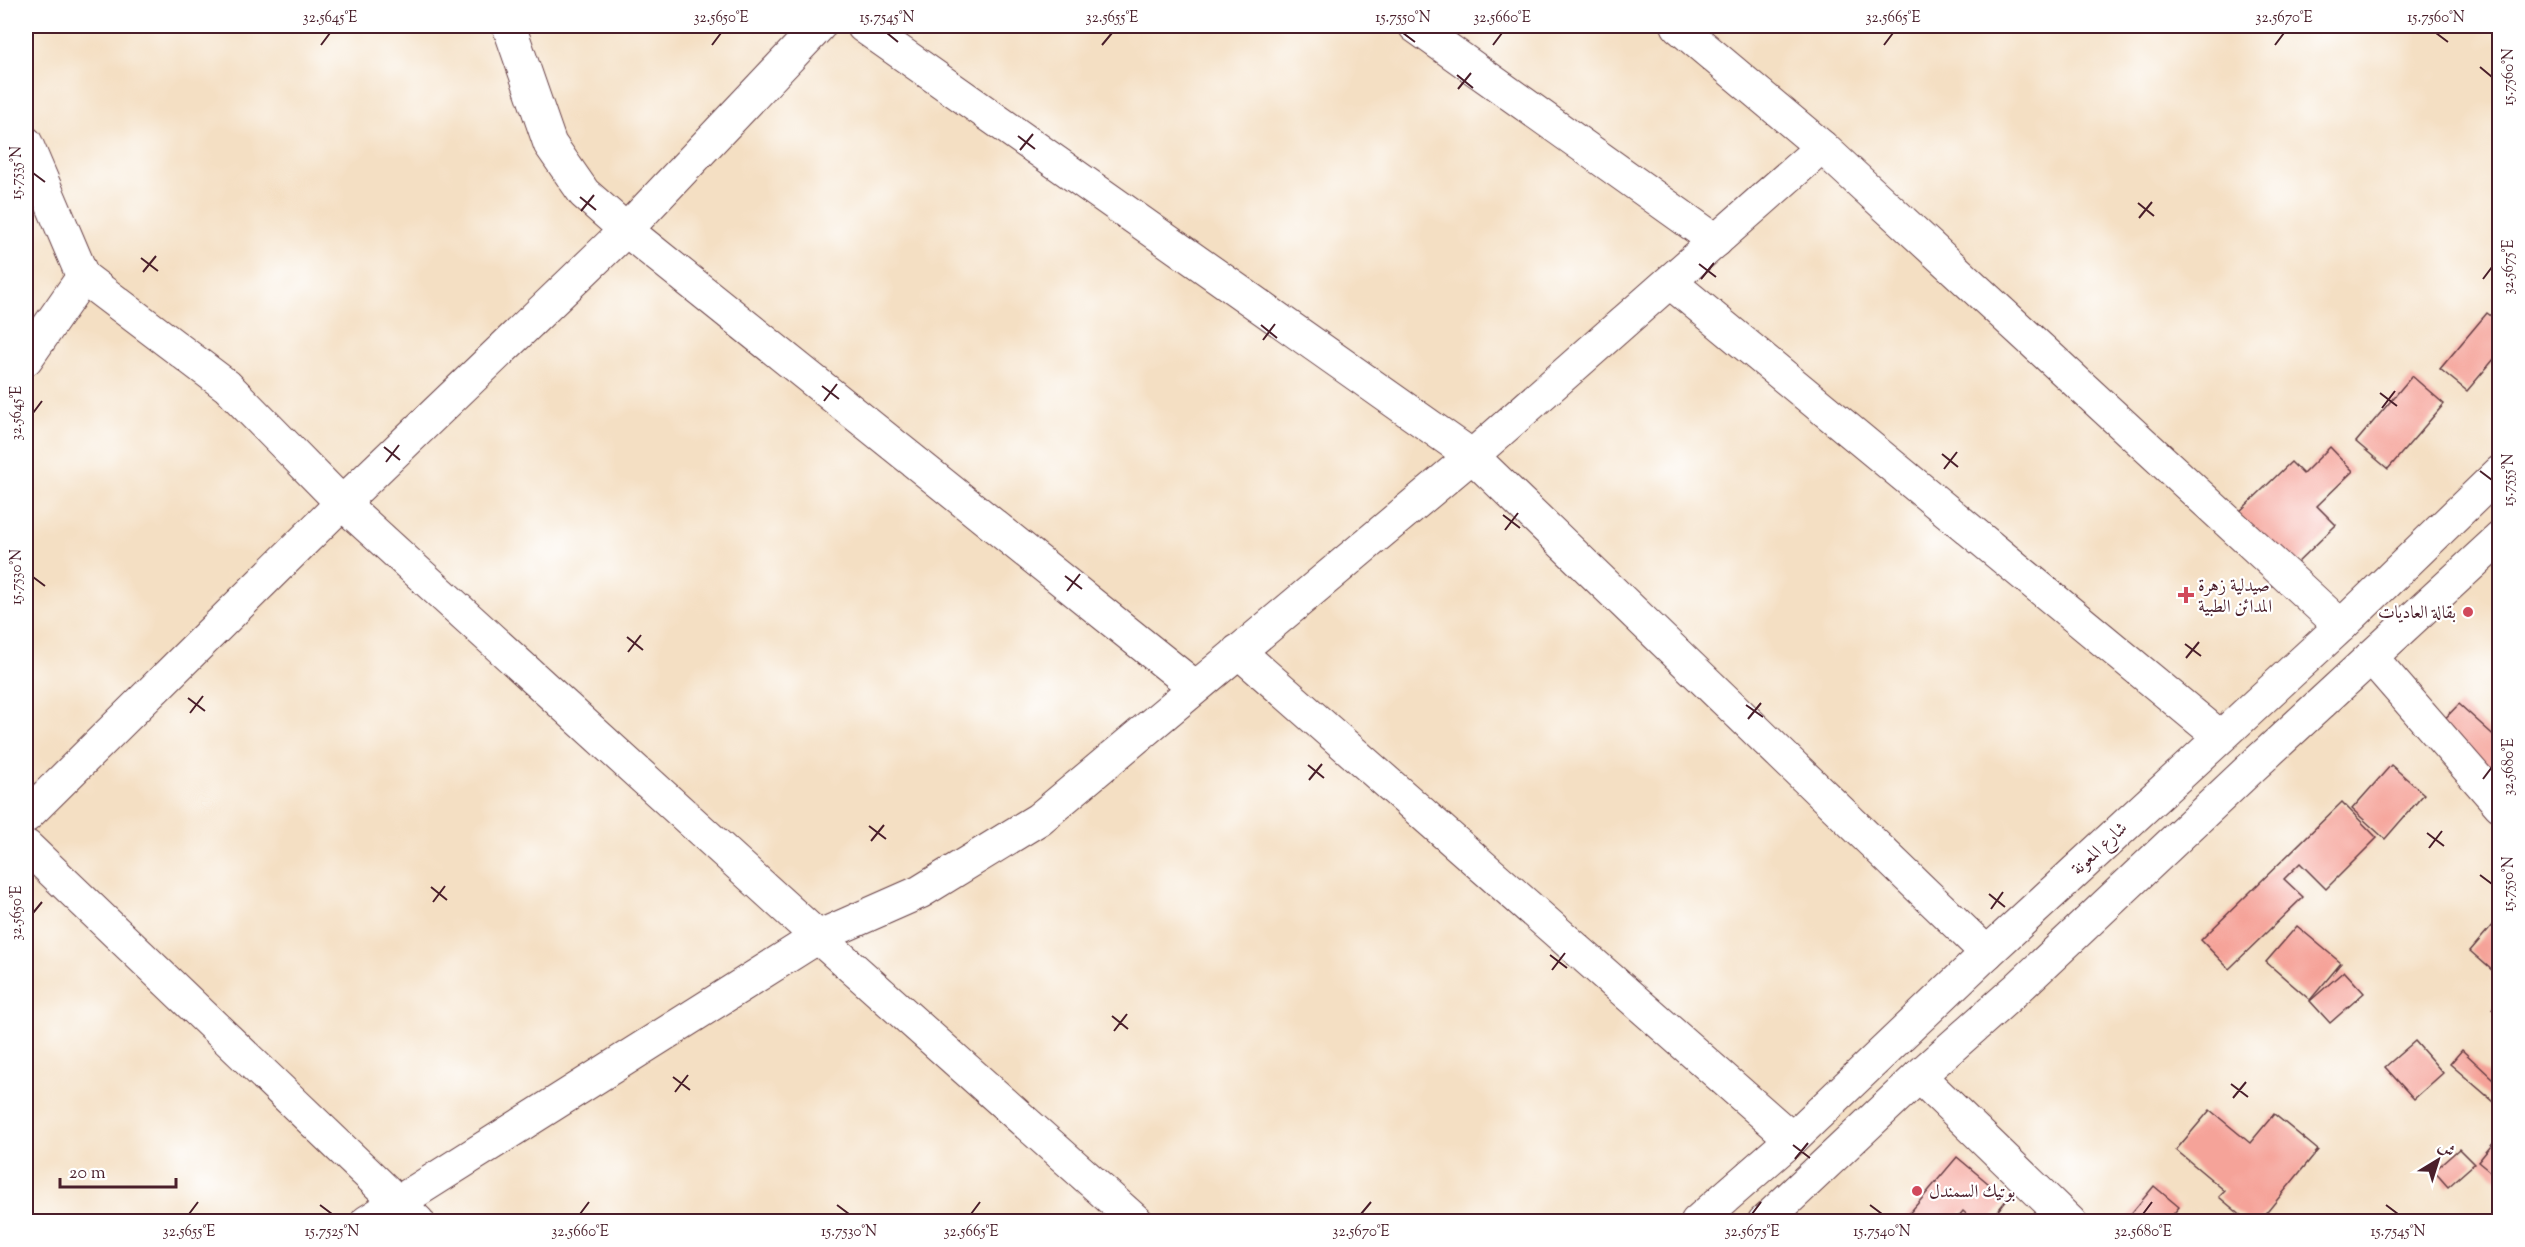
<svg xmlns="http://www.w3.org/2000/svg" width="2525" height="1247" viewBox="0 0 2525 1247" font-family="'Sorts Mill Goudy',Amiri,serif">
	<rect width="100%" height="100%" fill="#fff"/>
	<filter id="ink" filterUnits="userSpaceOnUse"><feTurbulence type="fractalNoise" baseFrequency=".0167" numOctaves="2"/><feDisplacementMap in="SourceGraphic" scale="12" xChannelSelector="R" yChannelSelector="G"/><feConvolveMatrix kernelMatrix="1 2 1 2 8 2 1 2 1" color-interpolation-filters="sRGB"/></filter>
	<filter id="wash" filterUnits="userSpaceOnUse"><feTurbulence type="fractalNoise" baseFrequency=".008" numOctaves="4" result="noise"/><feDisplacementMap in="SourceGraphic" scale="24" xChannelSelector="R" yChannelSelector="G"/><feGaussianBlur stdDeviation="1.35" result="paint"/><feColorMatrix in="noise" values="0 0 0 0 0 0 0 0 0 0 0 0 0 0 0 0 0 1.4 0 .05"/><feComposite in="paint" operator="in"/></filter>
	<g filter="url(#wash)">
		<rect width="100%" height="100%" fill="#f4dfc3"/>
		<g id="blocks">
			<g fill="#f5a399">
				<path d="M2487 313 2500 323V352L2467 391 2440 369Z"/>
				<path d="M2412 376 2444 404 2388 469 2356 442Z"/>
				<path d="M2330 447 2353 471 2317 506 2336 525 2291 569 2237 514 2291 462 2303 474Z"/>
				<path d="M2459 704 2500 741V779L2493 786 2433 731Z"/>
				<path d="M2391 765 2424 794 2385 839 2352 809Z"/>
				<path d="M2342 802 2377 838 2326 889 2300 863 2284 879 2303 897 2229 969 2201 940Z"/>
				<path d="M2500 916V977L2470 951Z"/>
				<path d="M2297 926 2341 963 2310 1000 2266 962Z"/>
				<path d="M2344 971 2364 993 2330 1023 2310 1001Z"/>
				<path d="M2500 1000V1015L2492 1009Z"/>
				<path d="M2415 1041 2443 1073 2414 1099 2385 1067Z"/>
				<path d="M2462 1050 2493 1079 2500 1071V1107L2450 1064Z"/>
				<path d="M2210 1110 2250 1143 2274 1114 2318 1150 2259 1222H2249L2219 1197 2225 1191 2176 1150Z"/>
				<path d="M2500 1135V1180L2478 1162Z"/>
				<path d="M2459 1149 2474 1164 2448 1187 2434 1171Z"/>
				<path d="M1957 1157 2007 1199 1989 1222H1975L1963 1211 1954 1222H1902Z"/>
				<path d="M2154 1186 2179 1207 2167 1222H2124Z"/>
			</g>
		</g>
	</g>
	<g filter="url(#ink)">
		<use href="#blocks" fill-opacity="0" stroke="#643c42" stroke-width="1.5"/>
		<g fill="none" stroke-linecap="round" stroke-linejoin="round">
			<g stroke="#643c42" stroke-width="35">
				<g id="minor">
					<path d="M509 26 550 144 584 193 626 230 1195 687"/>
					<path d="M863 26 1472 456 1987 953"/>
					<path d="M1415 26 1716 241"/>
					<path d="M1678 26 1822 147 2341 626"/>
					<path d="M26 143 83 277 227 386 342 503 818 937 1137 1222"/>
					<path d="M1670 282 2219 736"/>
					<path d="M26 359 83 277"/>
					<path d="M1238 651 1792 1139"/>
					<path d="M2371 657 2500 805"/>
					<path d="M26 816 342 503 626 230 819 26"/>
					<path d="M26 846 418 1222"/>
					<path d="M1919 1076 2070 1222"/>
					<path d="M367 1222 818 937 920 892 1039 819 1472 456 1822 147"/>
				</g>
			</g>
			<g stroke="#643c42" stroke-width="35">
				<g id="trunk">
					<path d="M1697 1222 1792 1139 1987 953 2341 626 2500 472"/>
					<path d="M1764 1222 1919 1076 2018 988 2251 768 2500 538"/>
				</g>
			</g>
			<use href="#minor" stroke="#fff" stroke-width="33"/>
			<use href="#trunk" stroke="#fff" stroke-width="33"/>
		</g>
	</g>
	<path fill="none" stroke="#4a1f2b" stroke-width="2" d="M887 33 898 42M1403 33 1415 42M2436 33 2448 42M321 45 330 33M712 45 721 33M1102 45 1112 33M1493 45 1502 33M1884 45 1893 33M2275 45 2284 33M2480 67 2492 77M1457 75 1473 88M1458 89 1471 73M1018 136 1035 149M1020 150 1033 134M33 173 45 182M580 197 596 210M2138 203 2154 216M581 211 594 195M2139 218 2152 202M141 258 158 271M1699 264 1716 277M143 272 156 256M1701 279 1714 263M2483 279 2492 267M1261 325 1277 338M1263 340 1275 324M822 386 839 399M2380 393 2397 406M824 401 837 384M2382 408 2395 391M33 413 42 401M384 447 400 460M1942 454 1958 467M386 462 399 445M1944 469 1957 452M2480 471 2492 480M1503 515 1520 528M1505 530 1518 513M1065 576 1082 589M33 577 45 586M1067 591 1080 574M627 637 643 650M2185 644 2201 656M628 652 641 635M2186 658 2199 642M188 698 205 711M1746 705 1763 717M190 713 203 696M1748 719 1761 703M1308 765 1324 778M2483 779 2492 767M1309 780 1322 764M869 826 886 839M2427 833 2444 846M871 841 884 825M2429 848 2442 831M2480 875 2492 884M431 887 447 900M1989 894 2005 907M433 902 445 886M1991 909 2003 892M33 913 42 902M1550 955 1567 968M1552 970 1565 953M1112 1016 1128 1029M1114 1031 1127 1014M673 1077 690 1090M2231 1084 2248 1097M675 1092 688 1075M2233 1098 2246 1082M1793 1145 1810 1158M1795 1159 1808 1143M320 1205 332 1214M837 1205 849 1214M1870 1205 1882 1214M2386 1205 2398 1214M189 1214 198 1202M580 1214 589 1202M971 1214 980 1202M1361 1214 1371 1202M1752 1214 1761 1202M2143 1214 2152 1202"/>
	<g fill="#d1495b" stroke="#fff" stroke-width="2">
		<path d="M2183 586h6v6h6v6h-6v6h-6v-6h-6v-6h6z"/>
		<circle cx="2468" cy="612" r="6"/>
		<circle cx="1917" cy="1191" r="6"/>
	</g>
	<g text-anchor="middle" stroke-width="4.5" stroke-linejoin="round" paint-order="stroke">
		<g font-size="18" fill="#4a1f2b" stroke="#fff" text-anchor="start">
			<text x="2198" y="591">صيدلية زهرة<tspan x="2198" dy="21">المدائن الطبية</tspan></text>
			<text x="2456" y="618" text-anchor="end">بقالة العاديات</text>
			<text x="1929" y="1197">بوتيك السمندل</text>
		</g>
		<g font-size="18" fill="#4a1f2b" stroke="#fff">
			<text transform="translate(2099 848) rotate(-43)" y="6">شارع المعونة</text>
		</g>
	</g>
	<rect width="2525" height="1247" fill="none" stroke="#fff" stroke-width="66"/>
	<g transform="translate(2438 1160) rotate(38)" stroke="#ffffff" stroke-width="4.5" paint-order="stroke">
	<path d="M0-4.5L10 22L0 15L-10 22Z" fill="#4a1f2b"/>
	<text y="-9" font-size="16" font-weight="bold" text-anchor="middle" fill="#4a1f2b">ش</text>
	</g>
	<path d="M60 1178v9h116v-9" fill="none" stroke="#4a1f2b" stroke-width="3"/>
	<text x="69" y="1178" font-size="18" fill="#4a1f2b" stroke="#ffffff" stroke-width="4.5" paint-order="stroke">20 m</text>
	<rect x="33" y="33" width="2459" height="1181" fill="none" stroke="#4a1f2b" stroke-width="2"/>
	<g font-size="15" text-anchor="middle" fill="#4a1f2b">
		<text x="330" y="22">32.5645°E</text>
		<text x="721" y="22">32.5650°E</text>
		<text x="887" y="22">15.7545°N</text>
		<text x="1112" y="22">32.5655°E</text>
		<text x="1403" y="22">15.7550°N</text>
		<text x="1502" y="22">32.5660°E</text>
		<text x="1893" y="22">32.5665°E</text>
		<text x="2284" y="22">32.5670°E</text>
		<text x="2436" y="22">15.7560°N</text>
		<text transform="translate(2508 77) rotate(-90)" y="5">15.7560°N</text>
		<text transform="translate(16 173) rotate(-90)" y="5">15.7535°N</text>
		<text transform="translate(2508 267) rotate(-90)" y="5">32.5675°E</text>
		<text transform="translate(16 413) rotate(-90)" y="5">32.5645°E</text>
		<text transform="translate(2508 480) rotate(-90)" y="5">15.7555°N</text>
		<text transform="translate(16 577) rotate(-90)" y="5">15.7530°N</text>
		<text transform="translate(2508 767) rotate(-90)" y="5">32.5680°E</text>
		<text transform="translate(2508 884) rotate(-90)" y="5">15.7550°N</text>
		<text transform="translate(16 913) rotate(-90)" y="5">32.5650°E</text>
		<text x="189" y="1236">32.5655°E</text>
		<text x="332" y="1236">15.7525°N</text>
		<text x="580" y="1236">32.5660°E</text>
		<text x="849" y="1236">15.7530°N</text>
		<text x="971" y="1236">32.5665°E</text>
		<text x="1361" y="1236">32.5670°E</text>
		<text x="1752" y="1236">32.5675°E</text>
		<text x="1882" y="1236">15.7540°N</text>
		<text x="2143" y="1236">32.5680°E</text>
		<text x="2398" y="1236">15.7545°N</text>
	</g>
</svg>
